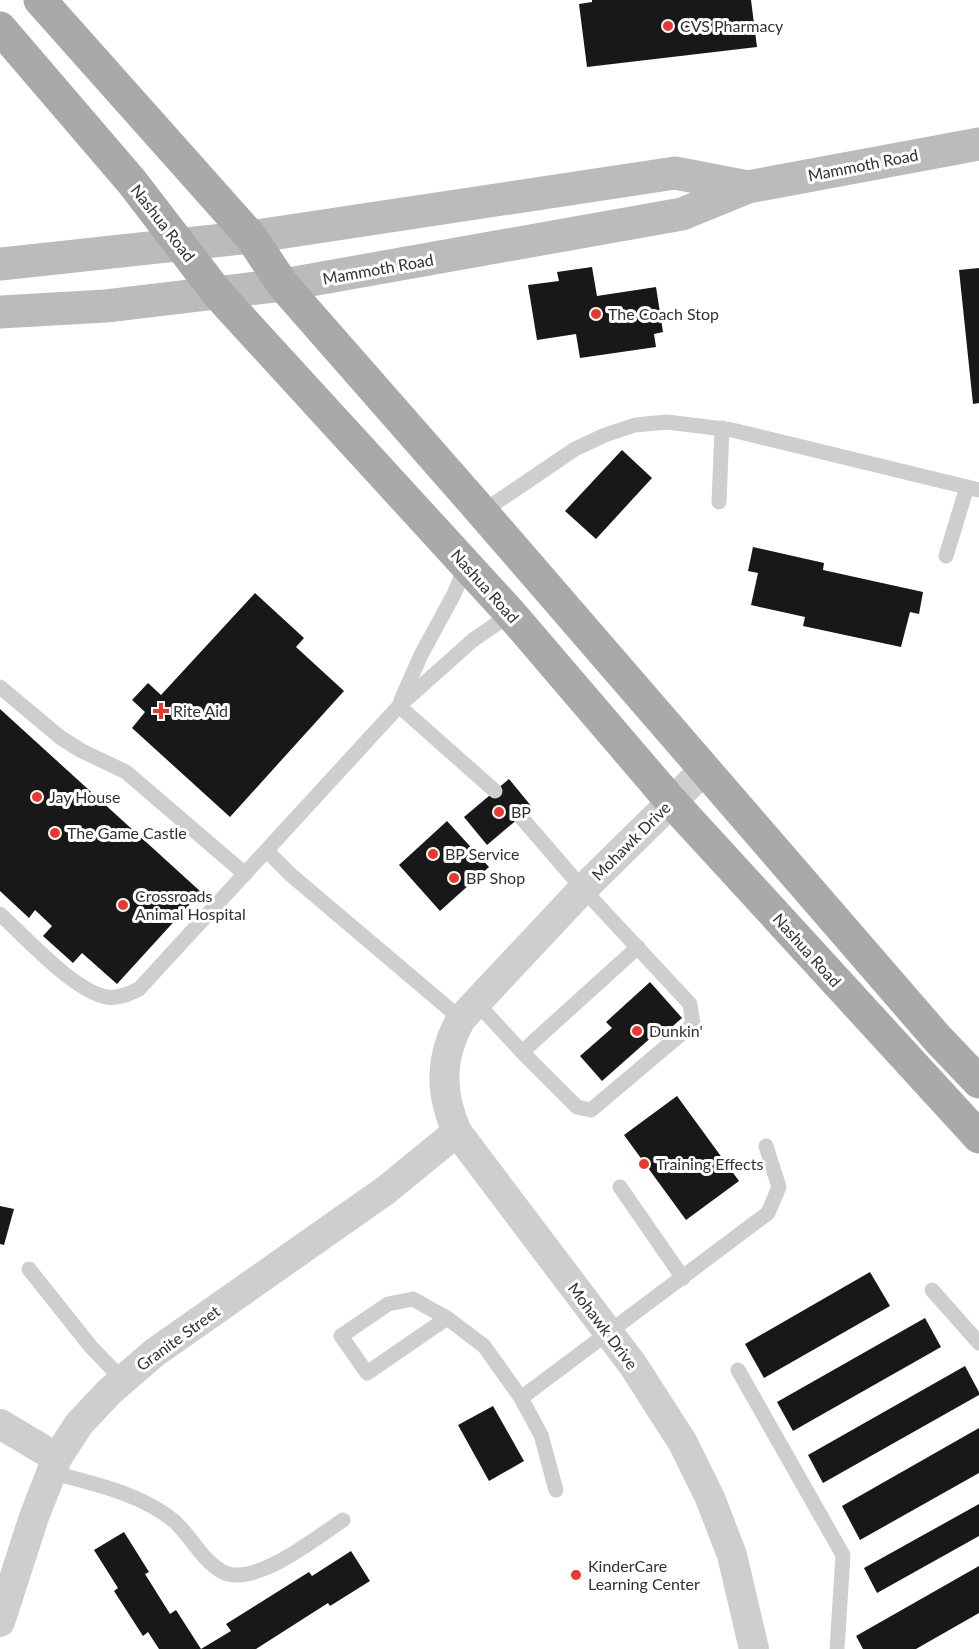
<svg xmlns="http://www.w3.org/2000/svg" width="979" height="1649" viewBox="0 0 979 1649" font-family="Lato,sans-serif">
	<rect width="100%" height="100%" fill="#fff"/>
	<g fill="#181818">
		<path d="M592 0H751L757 47 587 67 579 4 592 2Z"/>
		<path d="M592 267 597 296 656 287 663 332 654 334 656 347 580 358 576 334 537 340 528 285 559 281 557 272Z"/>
		<path d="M979 268V403L973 404 959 270Z"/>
		<path d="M622 450 652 478 596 539 565 511Z"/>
		<path d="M753 547 824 563 823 570 923 592 919 614 910 612 901 647 803 626 805 617 751 605 758 573 748 571Z"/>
		<path d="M255 593 304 638 296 647 344 691 230 817 132 728 145 712 132 700 148 683 161 695Z"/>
		<path d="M0 709 201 892 117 984 82 953 73 963 43 936 52 926 35 910 29 918 0 891Z"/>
		<path d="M509 779 532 807 487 845 464 817Z"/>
		<path d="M447 821 489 867 440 911 399 865Z"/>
		<path d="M650 982 682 1018 658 1039 654 1035 602 1081 580 1056 612 1028 606 1022Z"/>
		<path d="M677 1096 739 1181 686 1220 624 1135Z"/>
		<path d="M0 1206 14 1209 4 1245 0 1244Z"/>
		<path d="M870 1272 890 1306 764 1378 745 1344Z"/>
		<path d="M925 1318 941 1347 793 1431 777 1402Z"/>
		<path d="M965 1366 979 1392V1395L823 1483 808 1455Z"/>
		<path d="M493 1406 524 1461 489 1481 458 1425Z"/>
		<path d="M979 1428V1473L860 1540 842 1506Z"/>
		<path d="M979 1504V1536L877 1593 864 1568Z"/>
		<path d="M124 1532 149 1572 145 1574 170 1614 176 1610 201 1649H159L148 1632 143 1636 114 1591 118 1588 94 1550Z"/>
		<path d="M351 1551 370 1581 330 1606 328 1603 256 1649H201L231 1631 226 1624 309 1572 312 1576Z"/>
		<path d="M979 1566V1613L916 1649H863L856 1636Z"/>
	</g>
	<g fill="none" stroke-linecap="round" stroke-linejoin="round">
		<g stroke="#cecece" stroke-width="15">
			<path d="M719 502 722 428"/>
			<path d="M482 512 575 449 605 435 635 425 667 422 732 430 979 490"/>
			<path d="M946 556 967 487"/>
			<path d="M0 687 61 738 82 751 126 772 245 874"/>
			<path d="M401 700 421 655 454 594 466 565"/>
			<path d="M399 706 495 791"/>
			<path d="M267 851 291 875 461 1019"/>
			<path d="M0 914C25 937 75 992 107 997 118 999 129 994 139 989L399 706 473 640 511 614"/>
			<path d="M476 1002 522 1052 577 1107 591 1110 693 1024 690 1004 583 889 520 816"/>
			<path d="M522 1052 638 947"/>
			<path d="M620 1187 683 1278"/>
			<path d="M29 1269 91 1347 123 1380"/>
			<path d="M932 1290 979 1343"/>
			<path d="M447 1318 367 1373 341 1336 388 1304 413 1299 447 1318 484 1346 521 1398 768 1213 779 1187 766 1146"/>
			<path d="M738 1370 843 1555 837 1649"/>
			<path d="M521 1398 541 1435 556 1490"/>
			<path d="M51 1472C92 1484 141 1493 174 1521 191 1536 201 1559 221 1571 252 1590 317 1537 343 1520"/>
		</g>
		<g stroke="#cecece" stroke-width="30">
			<path d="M704 770 583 889 461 1019C439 1058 440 1092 457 1132L633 1365 683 1443 710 1498 732 1555 754 1649"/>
			<path d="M0 1424 57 1458"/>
			<path d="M0 1622 34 1517 57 1458 79 1424 109 1392 154 1353 386 1190 457 1132"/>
		</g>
		<g stroke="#bbb" stroke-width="33">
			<path d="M0 264 251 237 675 173 748 187"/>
			<path d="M0 312 106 306 283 285 682 214 748 187 979 144"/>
		</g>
		<g stroke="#a9a9a9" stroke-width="33">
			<path d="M40 0 251 237 283 285 482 512 937 1038 979 1082"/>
			<path d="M0 28 132 182 218 294 511 614 671 801 979 1137"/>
		</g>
	</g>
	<g fill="#ec362e" stroke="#fff" stroke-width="2">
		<circle cx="668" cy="26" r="6"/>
		<circle cx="596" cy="314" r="6"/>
		<path d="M158 702h6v6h6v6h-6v6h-6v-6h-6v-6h6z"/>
		<circle cx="37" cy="797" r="6"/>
		<circle cx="499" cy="812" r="6"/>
		<circle cx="55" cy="833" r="6"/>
		<circle cx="433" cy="854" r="6"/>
		<circle cx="454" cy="878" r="6"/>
		<circle cx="123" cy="905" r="6"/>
		<circle cx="637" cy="1031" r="6"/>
		<circle cx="644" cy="1164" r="6"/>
		<circle cx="576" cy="1575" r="6"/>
	</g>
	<g text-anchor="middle" stroke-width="6" stroke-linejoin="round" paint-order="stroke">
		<g font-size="16" fill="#313131" stroke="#fff" text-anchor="start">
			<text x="680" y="32">CVS Pharmacy</text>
			<text x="608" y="320">The Coach Stop</text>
			<text x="173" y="717">Rite Aid</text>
			<text x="49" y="803">Jay House</text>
			<text x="511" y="818">BP</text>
			<text x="67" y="839">The Game Castle</text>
			<text x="445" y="860">BP Service</text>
			<text x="466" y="884">BP Shop</text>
			<text x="135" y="902">Crossroads<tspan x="135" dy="18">Animal Hospital</tspan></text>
			<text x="649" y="1037">Dunkin'</text>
			<text x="656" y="1170">Training Effects</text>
			<text x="588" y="1572">KinderCare<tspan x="588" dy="18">Learning Center</tspan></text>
		</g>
		<g font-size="16" fill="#313131" stroke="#fff">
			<text transform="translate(863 165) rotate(-11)" y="6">Mammoth Road</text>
			<text transform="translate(163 223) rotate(52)" y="6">Nashua Road</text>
			<text transform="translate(378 269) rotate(-10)" y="6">Mammoth Road</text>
			<text transform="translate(485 586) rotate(48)" y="6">Nashua Road</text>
			<text transform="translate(631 841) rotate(-45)" y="6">Mohawk Drive</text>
			<text transform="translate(807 950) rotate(48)" y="6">Nashua Road</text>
			<text transform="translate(603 1326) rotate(53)" y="6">Mohawk Drive</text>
			<text transform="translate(178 1338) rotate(-36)" y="6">Granite Street</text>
		</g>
	</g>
</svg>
